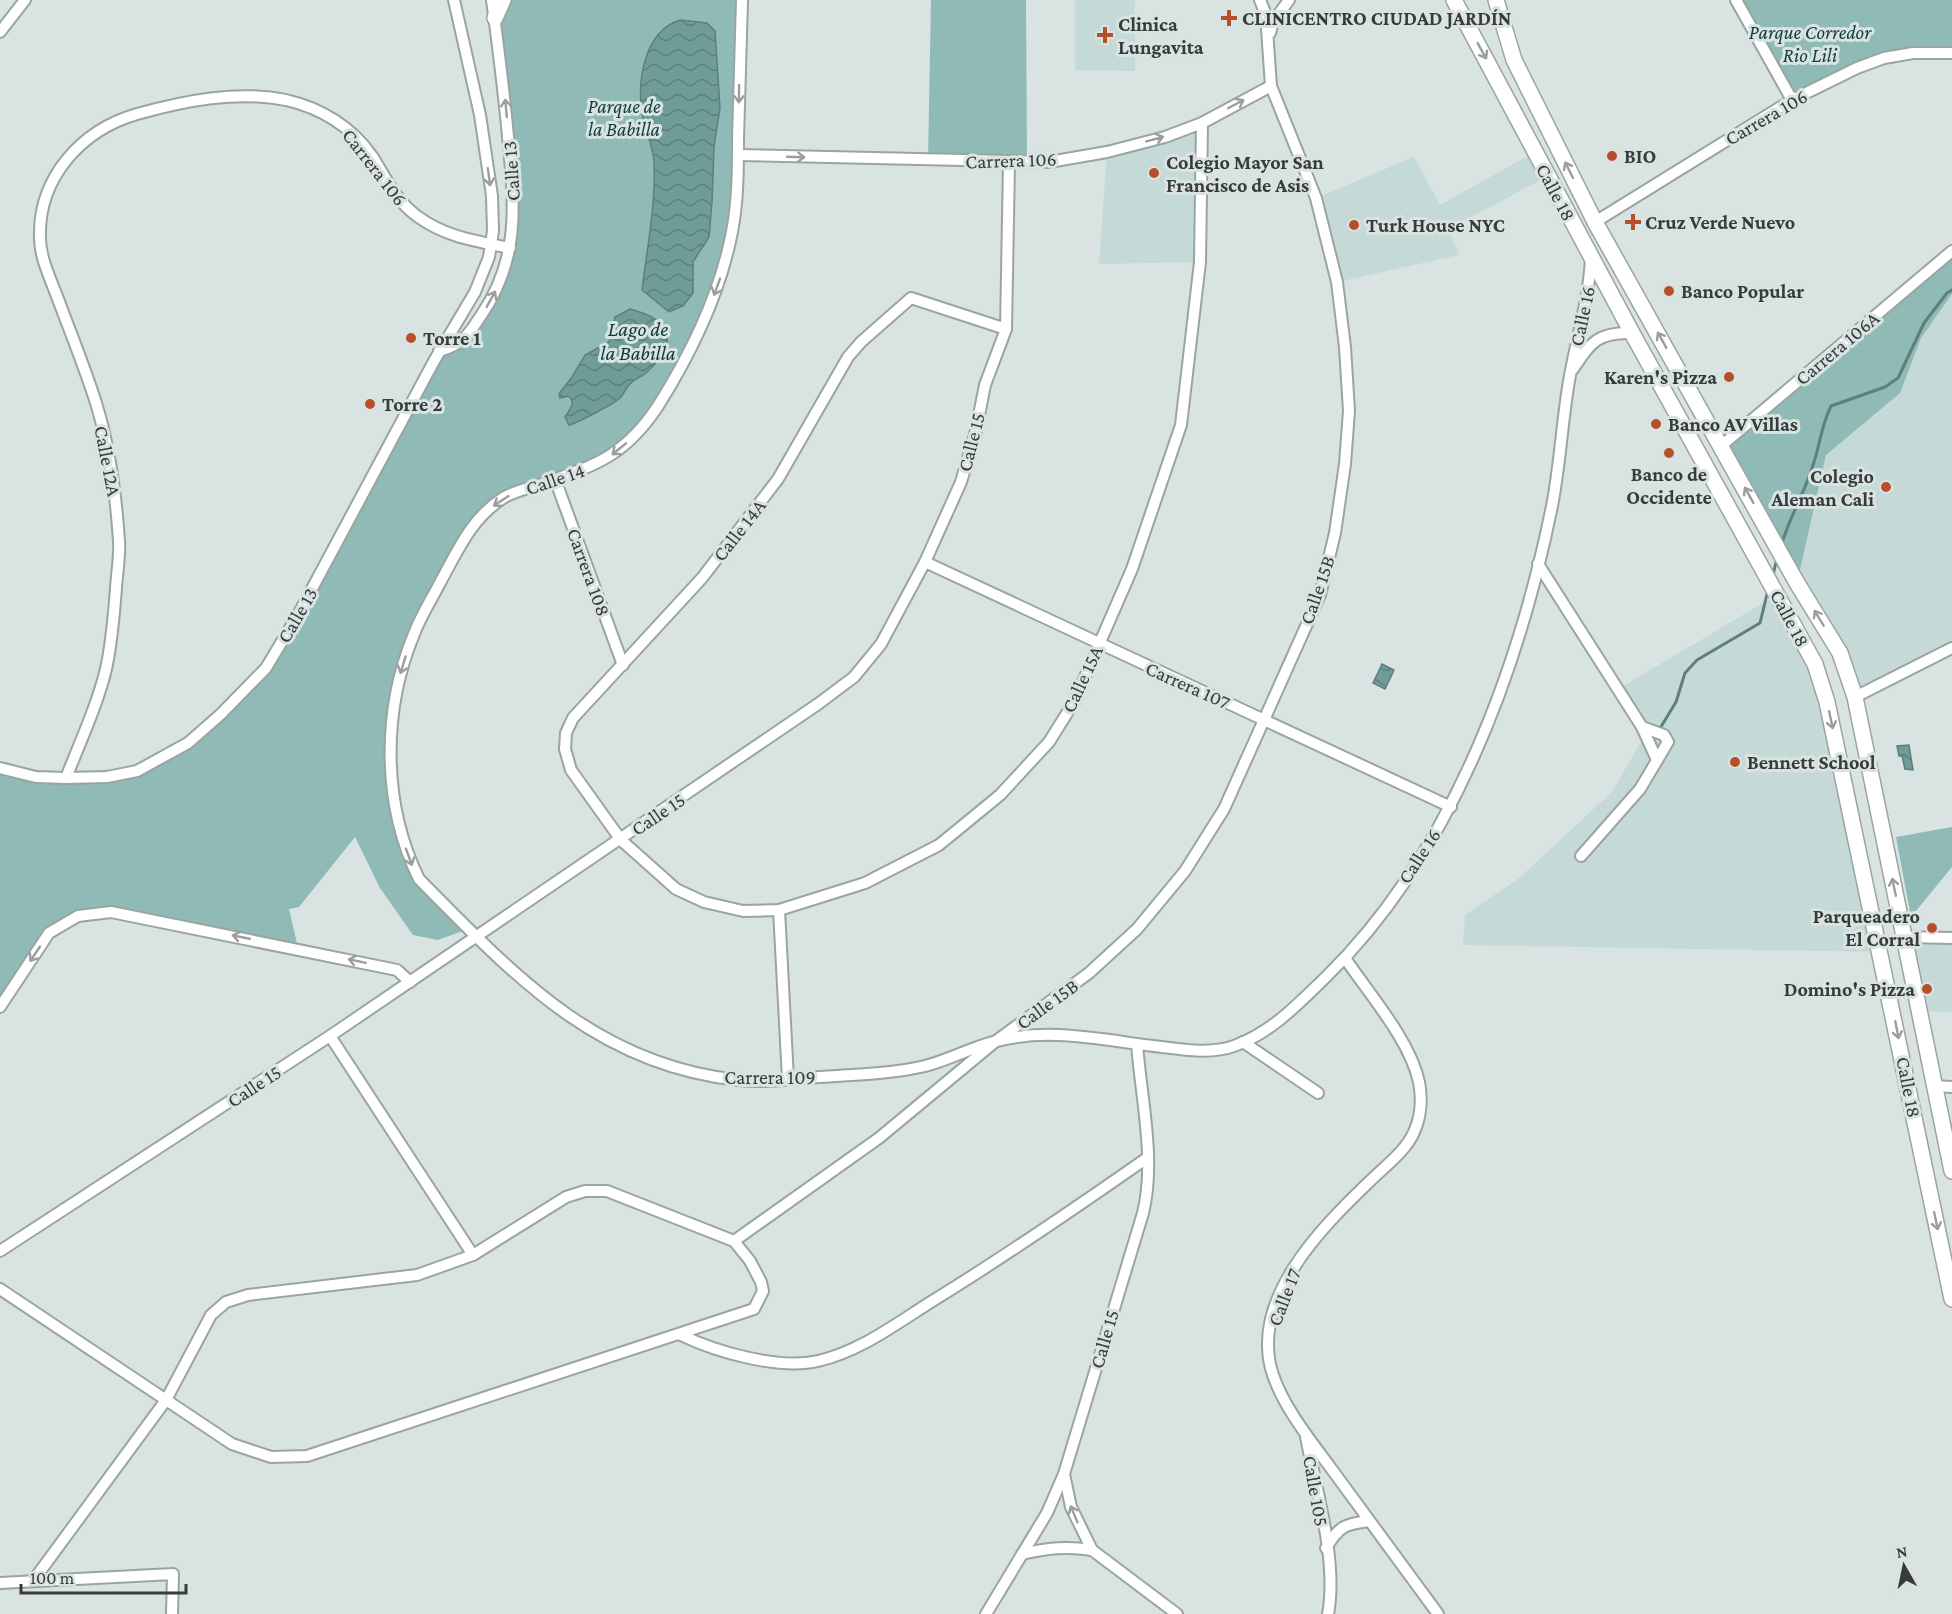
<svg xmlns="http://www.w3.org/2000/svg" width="1952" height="1614" viewBox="0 0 1952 1614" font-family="'Crimson Pro',serif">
	<defs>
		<pattern id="water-waves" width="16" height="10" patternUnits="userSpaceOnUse" patternTransform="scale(1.5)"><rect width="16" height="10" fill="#6f9c99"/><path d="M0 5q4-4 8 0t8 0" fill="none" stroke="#5c807e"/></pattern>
	</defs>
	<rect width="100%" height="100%" fill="#d8e3e2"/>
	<g fill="#c5d9d7">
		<path d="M1075 0H1135V71L1075 70Z"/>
		<path d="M1202 123 1200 262 1099 264 1107 152Z"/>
		<path d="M1535 152 1548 176 1449 229 1459 255 1337 282 1316 198 1414 157 1440 205Z"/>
		<path d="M1952 294V648L1855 697 1797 583 1826 455 1900 393 1921 338Z"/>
		<path d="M1778 594 1815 664 1881 952 1463 945 1465 915 1518 879 1612 792 1646 733 1622 687Z"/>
		<path d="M1904 937 1952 938V1012L1919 1011Z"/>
	</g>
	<g fill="#8fbab6">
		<path d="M503 0H742L737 194 719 284 658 405 615 453 505 497 465 536 402 667 391 751 409 859 468 929 438 940 413 935 380 888 355 837 299 907 289 909 298 948 111 912 78 916 49 933 0 1007V768L36 777 137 771 188 743 266 668 434 361 458 346 492 300 514 224 495 18Z"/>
		<path d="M931 0H1026L1027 163 928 161Z"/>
		<path d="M1736 0H1952V53L1884 58 1792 100Z"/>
		<path d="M1952 251V294L1921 338 1900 393 1826 455 1797 583 1721 446Z"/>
		<path d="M1952 827V867L1911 917 1896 837Z"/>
	</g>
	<g fill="url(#water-waves)" stroke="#5e7f7d" stroke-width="1.5">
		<path d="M680 20 707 23 715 31 720 108 714 147 712 202 709 237 693 262V293L683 306 669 312 642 290C647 248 656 205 654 162 653 147 648 136 644 123 635 88 642 32 680 20Z"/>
		<path d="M630 309C672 320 680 341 647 372 643 376 637 378 632 382 627 385 625 392 621 397 616 403 577 423 569 425L565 417C570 409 577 402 568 396L560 398 559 394 572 377 585 355 609 342 615 317Z"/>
		<path d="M1382 664 1394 670 1385 689 1373 683Z"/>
		<path d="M1909 745 1913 770 1905 769 1902 756H1899L1897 746Z"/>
	</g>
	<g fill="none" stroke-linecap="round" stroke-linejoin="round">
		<g stroke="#5e7f7d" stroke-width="3">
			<path d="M1782 543C1790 516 1805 492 1813 465 1820 445 1821 426 1831 406L1885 387 1898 378 1924 323 1947 293 1952 290"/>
			<path d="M1773 575 1777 558"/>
			<path d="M1659 730 1676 702 1685 673 1697 660 1760 623 1768 590"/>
		</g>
		<g stroke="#9aa4a3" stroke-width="14">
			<g id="street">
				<path d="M742 0C741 46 739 93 738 139 738 170 738 201 732 232 720 294 692 352 658 406 625 456 596 465 542 484 529 488 514 491 503 498 472 518 459 548 442 579 433 597 421 615 414 634 382 711 382 804 419 879 513 974 596 1065 738 1080 764 1083 792 1079 818 1077 853 1075 891 1074 925 1066 949 1060 970 1048 993 1042 1049 1026 1106 1041 1162 1047 1185 1050 1212 1054 1234 1046 1271 1033 1298 1004 1326 977 1450 856 1518 673 1552 506 1560 465 1562 422 1569 381 1576 340 1589 300 1591 258"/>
				<path d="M1736 0 1792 100"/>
				<path d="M0 32 25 0"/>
				<path d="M1270 33 1273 22 1289 0"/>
				<path d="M738 155 1049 162 1107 152 1165 137 1202 123 1271 86"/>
				<path d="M1595 222 1792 100 1857 68 1884 58 1913 53H1952"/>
				<path d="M1006 329 911 298 861 342 848 357 778 479 702 578 573 718 566 733 565 749 571 770 621 840 676 889 704 902 743 911 779 910 865 883 939 845 1000 795 1049 742 1074 702 1132 569 1181 425 1200 262 1202 123"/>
				<path d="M439 351C464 344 469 334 482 314 521 256 514 202 508 137 504 91 498 46 492 0"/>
				<path d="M1573 369C1591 342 1598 332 1632 333"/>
				<path d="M1721 446 1952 251"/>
				<path d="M555 479 623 665"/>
				<path d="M925 562 1451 807"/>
				<path d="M1538 564 1642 727 1657 760"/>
				<path d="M1855 697 1952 648"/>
				<path d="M0 768 36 777 66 778 107 777 137 771 188 743 221 714 266 668 299 613 434 361 475 292 489 257 493 231 492 196 480 115 454 0"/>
				<path d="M66 778C80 742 97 706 106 669 112 642 114 615 116 588 117 572 120 556 119 541 116 495 110 448 96 403 85 368 71 334 58 299 51 280 40 258 40 238 38 177 82 130 137 114 184 101 237 90 286 100 321 108 352 127 372 156 386 178 396 201 417 216 445 237 476 241 510 248"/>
				<path d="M1581 856 1640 789 1668 742 1664 735 1642 727"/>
				<path d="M779 910 788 1079"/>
				<path d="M1904 937 1952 938"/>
				<path d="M1345 958C1369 994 1410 1040 1419 1082 1422 1098 1421 1117 1414 1132 1406 1151 1384 1167 1369 1182 1321 1228 1248 1301 1273 1375 1285 1410 1312 1442 1333 1471 1368 1519 1403 1567 1438 1614"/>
				<path d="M0 1007 49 933 78 916 111 912 397 970 410 982"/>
				<path d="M330 1036 473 1255"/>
				<path d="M1243 1042 1318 1093"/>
				<path d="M1934 1086 1952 1087"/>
				<path d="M734 1241 879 1138 996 1041 1089 973 1137 929 1185 871 1224 809 1320 595 1335 533 1345 464 1349 411 1345 347 1337 282 1316 198 1271 86 1266 15 1260 0"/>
				<path d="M0 1251 330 1036 818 704 854 677 881 644 925 562 961 482 975 435 985 385 1006 329 1009 163"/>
				<path d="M0 1289 232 1444 271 1457 307 1456 754 1309 763 1291 761 1282 750 1261 734 1241 607 1191H585L566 1197 473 1255 417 1275 248 1295 226 1302 211 1315 166 1400 33 1581"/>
				<path d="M681 1335C716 1352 779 1370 818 1361 861 1351 897 1323 934 1300 1007 1255 1077 1207 1147 1158"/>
				<path d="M1306 1437C1316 1489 1338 1562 1328 1614"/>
				<path d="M1064 1474 1071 1507 1092 1550 1177 1614"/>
				<path d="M1326 1548C1339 1526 1345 1524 1369 1521"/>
				<path d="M1022 1554C1047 1548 1067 1546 1092 1550"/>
				<path d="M0 1583 173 1574 172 1614"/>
				<path d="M986 1614 1047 1513 1064 1474 1143 1213C1156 1160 1141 1098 1137 1044"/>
			</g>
		</g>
		<g stroke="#9aa4a3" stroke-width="18">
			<g id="secondary">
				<path d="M1454 0 1632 333 1815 664 1827 702 1952 1299"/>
				<path d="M1496 0 1514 60 1595 222 1797 583 1840 653 1855 697 1952 1171"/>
				<path d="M495 18 503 0"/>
			</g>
		</g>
		<use href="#street" stroke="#fff" stroke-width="10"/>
		<use href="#secondary" stroke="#fff" stroke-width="15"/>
	</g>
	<defs><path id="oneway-shaft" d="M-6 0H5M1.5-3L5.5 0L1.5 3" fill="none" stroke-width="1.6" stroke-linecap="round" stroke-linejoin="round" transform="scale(1.5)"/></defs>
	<g stroke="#9b9e9d">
		<use href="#oneway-shaft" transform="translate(1482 51) rotate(61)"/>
		<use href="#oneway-shaft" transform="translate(739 94) rotate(91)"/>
		<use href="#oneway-shaft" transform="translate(1236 104) rotate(-28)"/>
		<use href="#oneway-shaft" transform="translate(506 108) rotate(-95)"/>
		<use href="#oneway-shaft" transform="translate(1155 139) rotate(-15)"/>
		<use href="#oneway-shaft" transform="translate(796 157) rotate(2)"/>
		<use href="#oneway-shaft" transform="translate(1569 170) rotate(-117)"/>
		<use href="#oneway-shaft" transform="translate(489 177) rotate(82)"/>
		<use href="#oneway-shaft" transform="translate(717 287) rotate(110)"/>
		<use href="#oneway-shaft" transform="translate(491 299) rotate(-61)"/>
		<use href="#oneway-shaft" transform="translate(1662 340) rotate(-119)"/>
		<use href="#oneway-shaft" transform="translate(619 449) rotate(141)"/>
		<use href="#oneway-shaft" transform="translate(1749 495) rotate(-119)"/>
		<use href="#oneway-shaft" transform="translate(501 501) rotate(147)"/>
		<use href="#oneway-shaft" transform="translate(1819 618) rotate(-121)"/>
		<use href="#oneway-shaft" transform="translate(403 665) rotate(107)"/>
		<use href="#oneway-shaft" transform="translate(1831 720) rotate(78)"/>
		<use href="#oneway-shaft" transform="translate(409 857) rotate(70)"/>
		<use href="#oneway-shaft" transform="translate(1894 887) rotate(-102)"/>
		<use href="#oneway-shaft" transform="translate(241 937) rotate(-169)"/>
		<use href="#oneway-shaft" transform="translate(35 954) rotate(124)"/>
		<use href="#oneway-shaft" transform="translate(357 961) rotate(-168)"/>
		<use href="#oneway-shaft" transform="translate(1897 1030) rotate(79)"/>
		<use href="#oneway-shaft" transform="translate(1936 1221) rotate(78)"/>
		<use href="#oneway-shaft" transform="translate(1074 1514) rotate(-113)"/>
	</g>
	<g fill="#b7502a" stroke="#d8e3e2" stroke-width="2">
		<path d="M1226 9h6v6h6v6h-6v6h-6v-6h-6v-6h6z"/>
		<path d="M1102 26h6v6h6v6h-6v6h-6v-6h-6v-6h6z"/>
		<circle cx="1612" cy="156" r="6"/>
		<circle cx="1154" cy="173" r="6"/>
		<path d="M1630 213h6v6h6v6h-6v6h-6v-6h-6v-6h6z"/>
		<circle cx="1354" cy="225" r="6"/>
		<circle cx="1669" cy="291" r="6"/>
		<circle cx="411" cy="338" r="6"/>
		<circle cx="1729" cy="377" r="6"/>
		<circle cx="370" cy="404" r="6"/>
		<circle cx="1656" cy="424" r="6"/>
		<circle cx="1669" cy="453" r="6"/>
		<circle cx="1886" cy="487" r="6"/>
		<circle cx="1735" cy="762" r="6"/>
		<circle cx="1932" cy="928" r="6"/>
		<circle cx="1927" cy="989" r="6"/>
	</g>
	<g text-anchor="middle" stroke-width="6" stroke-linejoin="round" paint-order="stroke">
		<g font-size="20" font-weight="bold" fill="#373c3b" stroke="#d8e3e2" text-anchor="start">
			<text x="1242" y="25">CLINICENTRO CIUDAD JARDÍN</text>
			<text x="1118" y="31">Clinica<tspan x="1118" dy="23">Lungavita</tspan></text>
			<text x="1624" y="163">BIO</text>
			<text x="1166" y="169">Colegio Mayor San<tspan x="1166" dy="23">Francisco de Asis</tspan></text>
			<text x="1645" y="229">Cruz Verde Nuevo</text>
			<text x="1366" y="232">Turk House NYC</text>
			<text x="1681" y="298">Banco Popular</text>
			<text x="423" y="345">Torre 1</text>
			<text x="1717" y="384" text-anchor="end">Karen's Pizza</text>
			<text x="382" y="411">Torre 2</text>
			<text x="1668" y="431">Banco AV Villas</text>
			<text x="1669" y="481" text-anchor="middle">Banco de<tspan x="1669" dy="23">Occidente</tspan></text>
			<text x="1874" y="483" text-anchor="end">Colegio<tspan x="1874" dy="23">Aleman Cali</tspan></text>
			<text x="1747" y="769">Bennett School</text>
			<text x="1920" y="923" text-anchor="end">Parqueadero<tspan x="1920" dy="23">El Corral</tspan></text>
			<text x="1915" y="996" text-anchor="end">Domino's Pizza</text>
		</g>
		<g font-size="20" font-style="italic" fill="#123d3b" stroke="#d8e3e2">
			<text x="1810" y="39">Parque Corredor<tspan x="1810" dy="23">Rio Lili</tspan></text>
			<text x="624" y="113">Parque de<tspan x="624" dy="23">la Babilla</tspan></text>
		</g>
		<g font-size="20" fill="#373c3b" stroke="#d8e3e2">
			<text transform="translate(1766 117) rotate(-30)" y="7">Carrera 106</text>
			<text transform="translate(1011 160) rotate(-2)" y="7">Carrera 106</text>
			<text transform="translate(375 167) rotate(52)" y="7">Carrera 106</text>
			<text transform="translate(511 171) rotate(-94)" y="7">Calle 13</text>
			<text transform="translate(1556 192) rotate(62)" y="7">Calle 18</text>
			<text transform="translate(1582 316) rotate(-78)" y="7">Calle 16</text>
			<text transform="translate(1837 348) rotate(-40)" y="7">Carrera 106A</text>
			<text transform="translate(971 442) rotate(-76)" y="7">Calle 15</text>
			<text transform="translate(108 461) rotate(79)" y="7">Calle 12A</text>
			<text transform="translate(555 479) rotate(-19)" y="7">Calle 14</text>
			<text transform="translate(739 530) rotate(-52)" y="7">Calle 14A</text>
			<text transform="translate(589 572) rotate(70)" y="7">Carrera 108</text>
			<text transform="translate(1317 590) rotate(-71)" y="7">Calle 15B</text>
			<text transform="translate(297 615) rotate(-60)" y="7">Calle 13</text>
			<text transform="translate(1790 618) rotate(62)" y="7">Calle 18</text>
			<text transform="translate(1082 679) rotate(-65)" y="7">Calle 15A</text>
			<text transform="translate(1188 685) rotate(24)" y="7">Carrera 107</text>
			<text transform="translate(658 814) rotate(-34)" y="7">Calle 15</text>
			<text transform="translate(1419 856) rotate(-57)" y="7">Calle 16</text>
			<text transform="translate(1047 1004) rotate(-36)" y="7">Calle 15B</text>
			<text x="770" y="1084">Carrera 109</text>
			<text transform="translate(254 1086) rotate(-33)" y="7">Calle 15</text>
			<text transform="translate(1909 1087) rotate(79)" y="7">Calle 18</text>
			<text transform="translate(1284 1297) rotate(-69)" y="7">Calle 17</text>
			<text transform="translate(1104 1339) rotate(-74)" y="7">Calle 15</text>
			<text transform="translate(1316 1491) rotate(80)" y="7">Calle 105</text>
		</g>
		<g font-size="21" font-style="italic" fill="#0d3a37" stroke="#d8e3e2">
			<text x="638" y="336">Lago de<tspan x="638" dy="24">la Babilla</tspan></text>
		</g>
	</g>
	<g transform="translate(1904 1566) rotate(351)" stroke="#d8e3e2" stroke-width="4.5" paint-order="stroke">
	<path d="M0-4.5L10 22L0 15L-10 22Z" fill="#373c3b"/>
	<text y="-9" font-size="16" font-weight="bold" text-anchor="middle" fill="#373c3b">N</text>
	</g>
	<path d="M21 1584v9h165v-9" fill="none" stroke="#373c3b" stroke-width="3"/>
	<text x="30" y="1584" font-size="18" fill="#373c3b" stroke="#d8e3e2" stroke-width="4.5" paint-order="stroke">100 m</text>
</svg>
